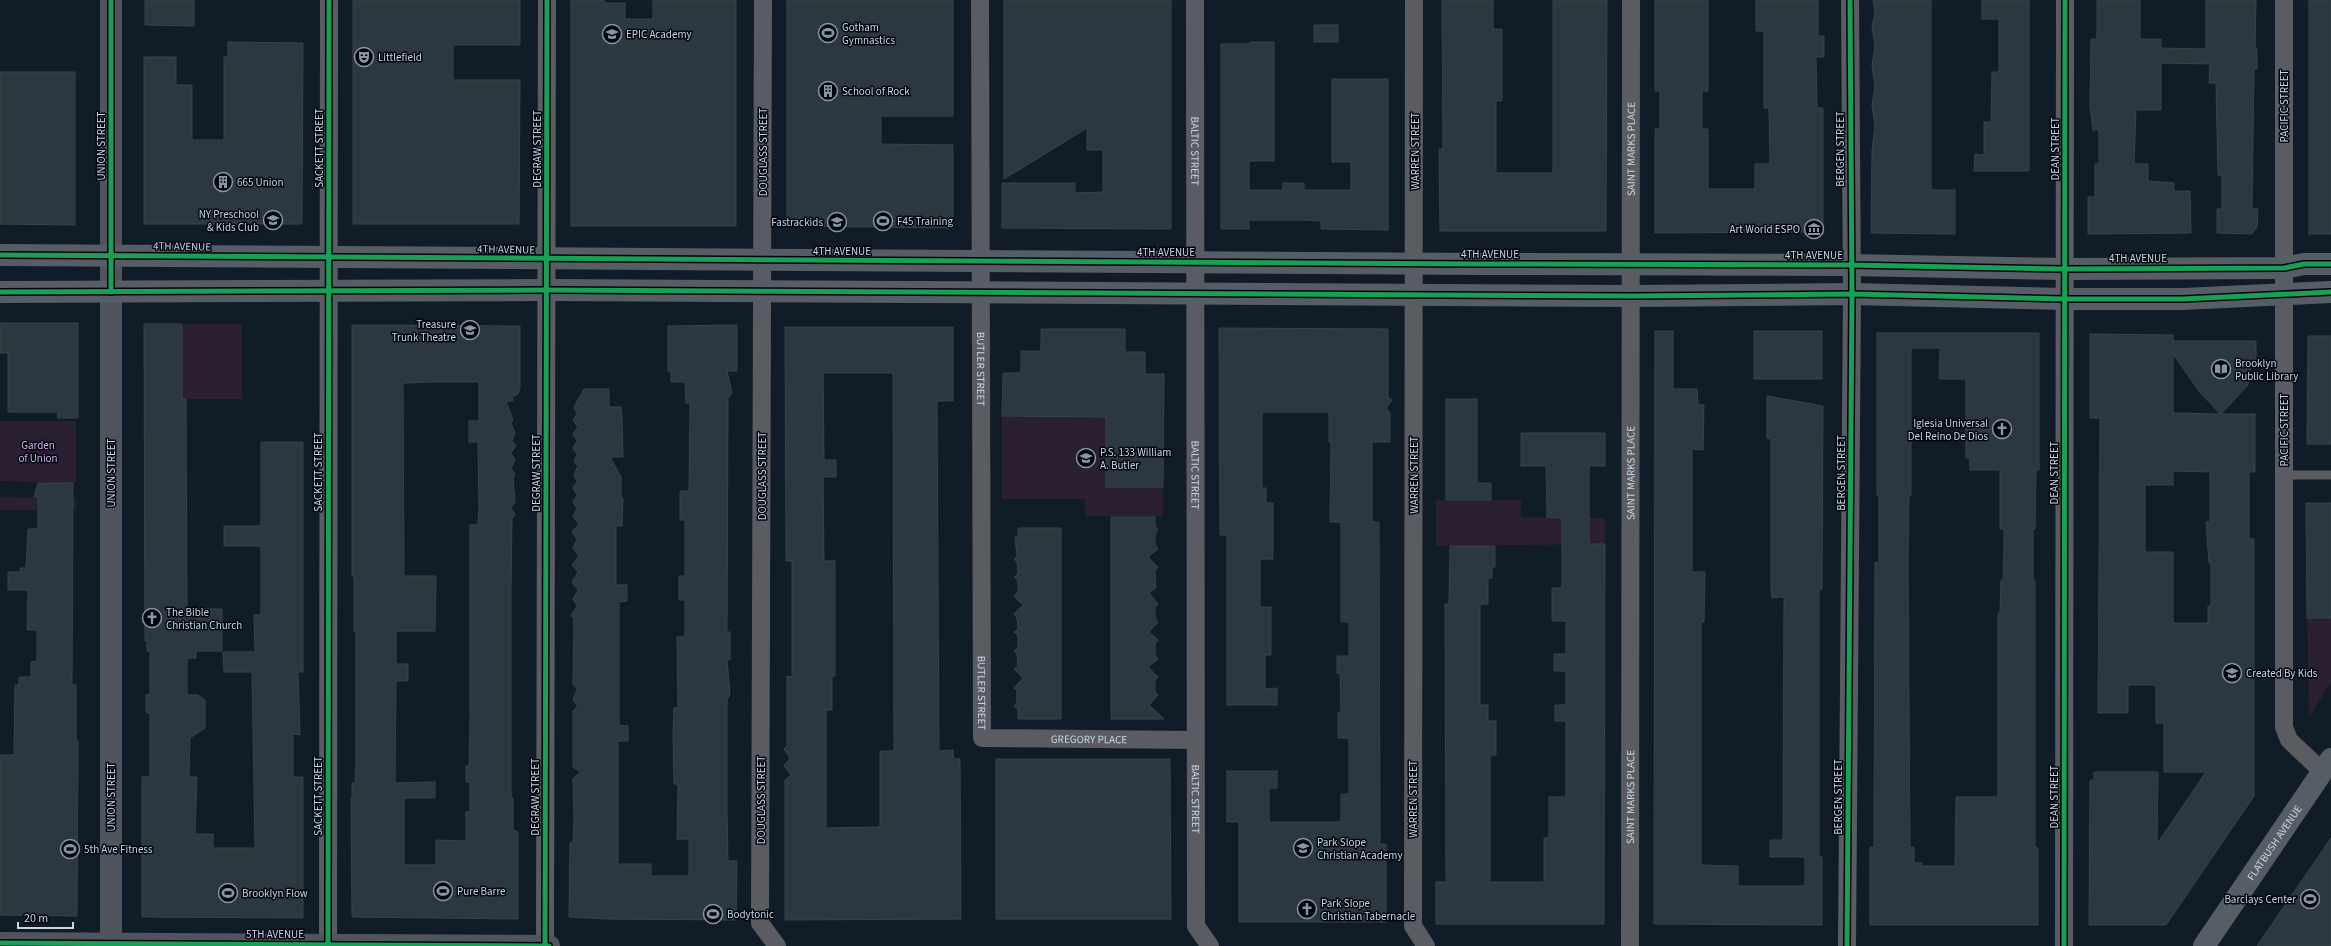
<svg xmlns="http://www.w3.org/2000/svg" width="2331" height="946" viewBox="0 0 2331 946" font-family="'Source Sans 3',sans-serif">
	<rect width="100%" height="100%" fill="#101c27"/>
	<g fill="#2a1f33">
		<rect x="182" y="324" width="60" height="75"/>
		<path d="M1002 416 1106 417V487H1163V516H1085V499H1002Z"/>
		<path d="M0 421H76V483L0 481Z"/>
		<path d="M0 497 76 498V510H0Z"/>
		<path d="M1436 500H1521V517L1605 518V544L1436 546Z"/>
		<path d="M2307 618H2331V682L2309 718Z"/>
	</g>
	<g fill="#2b383f" stroke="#37444a" fill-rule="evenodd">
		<path d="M145 0H194V26L145 25Z"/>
		<path d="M353 0H520V45H453V80H520L519 224H353Z"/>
		<path d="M571 0H604V3H625V19H653V0H736V226H571Z"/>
		<path d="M787 0H953V116H881V144L953 145V228L787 226Z"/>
		<path d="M1004 0H1171V229L1002 228V183H1075V193L1103 192V150H1087V128L1004 179Z"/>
		<path d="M1442 0H1493V29H1502V101H1496V173H1553V0H1607L1606 231H1440L1439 149H1443Z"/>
		<path d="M1655 0H1708V91H1702V129H1708V189H1755V164H1770L1769 108H1764V31H1756V0H1818V36H1824V57H1816L1817 108H1823V234L1805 235V232L1655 233V129H1660V91H1655Z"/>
		<path d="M1873 0H1931V190H1955V234L1871 233 1872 151 1875 126 1872 105 1875 86 1872 66 1875 46 1872 26 1875 13Z"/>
		<path d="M1982 0H2029V171H1974L1975 154 1984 155V122H1991L1992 72H1999V19H1982Z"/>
		<path d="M2097 0H2140V39H2161V48L2206 49V0H2256L2255 48 2257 49V69L2254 68 2252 209H2258L2257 227 2252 234 2217 233V209H2222V176L2218 175 2216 83H2209L2210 64 2161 63V110H2136L2134 164H2148V181L2174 183V191H2190L2191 233 2088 234V197H2095V164H2099V130H2093L2090 106 2091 39H2097Z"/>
		<rect x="2309" y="0" width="22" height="234"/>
		<rect x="1314" y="25" width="24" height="17"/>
		<path d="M228 42 303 43 302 224H144V57H176V85H192V140H224V57H228Z"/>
		<path d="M1250 42H1274V161H1249V190H1283V183H1304V190H1351V162H1332V79H1388V230L1321 229V221L1304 220H1249V229H1221V44H1249Z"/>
		<path d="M0 72H75V225L0 224Z"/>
		<path d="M0 323H78V418H58L57 412H8V353H0Z"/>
		<path d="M144 324H182V399H186L187 609H222V651H196V658H187V695H198L205 700V728L190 738 189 777H197L195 834H213V848H255L252 672H224L223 652H255L254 615H261V546H224V526H261V442H303V672H298L300 735 293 734V777H303V918L142 917V777H150V714L146 712V695L150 694V651H147V641H145Z"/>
		<path d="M352 325 520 326V388L518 394 512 397 513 401H506L513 420 511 423 515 433 512 441 516 446 511 453 515 460 511 469 515 474 513 479 515 502 511 508 515 515 512 519 511 589V798H513V830L518 832V919L352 917 351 798H352V783H355L356 765V631H354V576H352ZM432 382H479V421H469V442H478L479 510 478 525H470V717L469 766H466V782H470V812H466V841L436 840V865H404V798H435V782L395 783 396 681H408V664H396V631H435L436 576H404L403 383Z"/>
		<path d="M737 325V371H727L732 393 728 398V403L727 632H730V660H727L730 694 727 700V815L728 861H737L736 920 605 919 569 917 570 843H573L574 818 573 779 580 772 573 767V711L578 706 573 700 577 689 573 684 574 618 571 616 577 606 573 599 578 590 572 582 578 572 572 565 579 556 573 548 577 539 572 532 579 524 573 516 577 509 573 502 577 495 573 488 577 482 574 475 578 466 574 462 577 454 573 448 577 441 573 434 578 427 573 420 577 414 574 407 584 389H609V407H621L622 416 623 457H610L621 477V497L623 498 622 526H616V585H627V601L619 602V725L628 726V741H618V864H651V876H689V839H677L678 784H674L673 736 674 708H678L677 637H685V600H679V576H685V520H680V491H689L690 403H686L685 382H671V371H668V326Z"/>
		<path d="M785 327H953V401H937L939 751 953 750 954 759H960L961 919 785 920V780L791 775 784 766 790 758 784 749 787 746V676L792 677V561H786ZM823 373H893L894 751H880V827L826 828V710H832V676H835V561H824L823 477H836V460H824Z"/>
		<path d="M1219 328 1388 329V397L1392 400 1386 408 1390 413V442H1372V522H1379L1380 844H1386V922H1239V822H1227V771H1277V788H1269V822H1341V794H1349V738H1338V712H1341L1340 673H1337V656H1349V622H1341V522H1330L1331 442H1329V412H1262V488H1266V503H1273V559H1260V607H1271V655H1265V689L1277 688V705H1227V535H1220Z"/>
		<path d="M1041 329H1125V352H1145V374H1164L1163 487H1106V417L1002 416 1003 373H1021V351H1041Z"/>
		<path d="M1655 331H1673V389H1697L1698 405H1704L1703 450 1692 449V572H1705L1704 622H1701V865L1738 866V886H1805V857H1770V840H1783L1784 597 1772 598 1771 589V439L1767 438V396L1823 406 1822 589H1819V857H1822V925L1654 924Z"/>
		<rect x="1754" y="331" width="68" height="48"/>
		<path d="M1877 333H2039V470H2036L2035 529H2033V580H2035V847L2038 848V925H1870V847L1874 848 1875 562 1879 563V495H1877ZM1911 348H1940L1939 379H1966V458H1970V470H2000V529H2004V546L2003 580H2001L2000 613H1998V797H1956L1955 866H1922V863H1914V847L1910 848 1908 563 1909 495H1911Z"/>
		<path d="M2090 334 2173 335V341H2256V363H2251L2248 385 2221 414H2255V472H2249V539H2254V796L2166 925H2089L2090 781 2094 779V772H2158L2157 844 2206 772H2164V723H2156V685H2128V713H2098L2100 418H2090ZM2173 354 2199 391 2220 414 2173 413ZM2173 471 2210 472V522H2206L2209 563H2211V606H2208V623H2173V552H2145V485H2173Z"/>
		<path d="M2308 336H2331V444H2307Z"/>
		<path d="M1446 399H1477V483H1491V500H1446Z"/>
		<path d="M1521 433H1605V466H1589V544H1605L1604 924H1436V882H1446L1445 604H1449L1450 546H1495V567H1492V578H1488V604H1480V705H1488V721H1496V755H1490V882H1544V838H1549V797H1566V721H1555V705H1566V671H1554V654H1566V621H1552V588H1562V518L1547 517 1546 466H1521Z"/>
		<path d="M38 483H73L72 685H76V741H78L77 916 0 915V755H14L15 685H19V677H31V662L37 661V630H27L28 590H8V572H20V568H26L28 529H38V497H34Z"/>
		<path d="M2306 503H2331V618H2307Z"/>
		<path d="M1111 517H1155V526L1158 530 1155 534V545L1158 549 1148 557 1158 567 1155 571 1156 588 1149 593 1158 604 1155 607V618L1158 622 1149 632 1158 640 1155 644V655L1158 659 1148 667 1158 677 1155 680V692L1158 695 1149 705 1164 719H1111Z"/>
		<path d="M1018 528H1061V719H1018V709L1014 706 1017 702V691L1014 688 1023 678 1014 669 1018 666 1017 654 1014 651 1018 647V636L1014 632 1018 629 1017 618 1014 614 1023 605 1014 596 1018 592V581L1014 577 1018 574 1017 562 1014 559 1017 556 1015 537H1018Z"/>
		<path d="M996 759H1170L1171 919H996Z"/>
		<path d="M2331 838V946H2257Z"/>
	</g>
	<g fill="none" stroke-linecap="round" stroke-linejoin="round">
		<path stroke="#5a5c61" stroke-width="9" d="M2284 475H2331"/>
		<g stroke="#5a5c61" stroke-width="18">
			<path d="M763 0 760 923 777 946"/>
			<path id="s1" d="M980 0 982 738 1195 740"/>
			<path id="s2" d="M1195 0 1196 926 1210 946"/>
			<path d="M1414 0 1413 926 1426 946"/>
			<path d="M2284 0V727L2289 740 2323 772"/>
			<path d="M328 946 329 0"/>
			<path d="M545 946 547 0"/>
			<path id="s3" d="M1630 946 1631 0"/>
			<path d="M1847 946 1852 294 1850 0"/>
			<path d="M2064 946 2065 0"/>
		</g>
		<g stroke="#50545d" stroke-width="22">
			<path d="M0 943 549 946"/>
			<path d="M111 946V0"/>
		</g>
		<g stroke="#575d65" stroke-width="22">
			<path d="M0 255 1481 264 1850 265 2065 269 2284 268 2304 264H2331"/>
			<path d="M0 292 547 290 1632 296 1852 294 2064 299H2183L2331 292"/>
			<path id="s4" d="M2204 946 2331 759"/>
		</g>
		<g stroke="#02060e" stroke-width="8">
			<g id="cycleway">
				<path d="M0 255 1481 264 1850 265 2065 269 2284 268 2304 264H2331"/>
				<path d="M0 292 547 290 1632 296 1852 294 2064 299H2183L2331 292"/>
				<path d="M111 292V0"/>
				<path d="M0 943 549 946"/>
				<path d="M328 946 329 0"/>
				<path d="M545 946 547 0"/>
				<path d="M1847 946 1852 294 1850 0"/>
				<path d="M2064 946 2065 0"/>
			</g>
		</g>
		<use href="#cycleway" stroke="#1a9f57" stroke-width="5"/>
	</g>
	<defs>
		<g id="stadium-ring" transform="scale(1)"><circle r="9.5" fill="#02060e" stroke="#8895a2" stroke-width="1.5"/><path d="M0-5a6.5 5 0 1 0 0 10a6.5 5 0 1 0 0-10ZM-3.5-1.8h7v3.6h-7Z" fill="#8895a2"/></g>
		<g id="school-ring" transform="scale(1)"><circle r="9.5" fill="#02060e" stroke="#8895a2" stroke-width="1.5"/><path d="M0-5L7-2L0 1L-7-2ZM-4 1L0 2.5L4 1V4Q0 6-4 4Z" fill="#8895a2"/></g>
		<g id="theatre-ring" transform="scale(1)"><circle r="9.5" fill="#02060e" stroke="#8895a2" stroke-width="1.5"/><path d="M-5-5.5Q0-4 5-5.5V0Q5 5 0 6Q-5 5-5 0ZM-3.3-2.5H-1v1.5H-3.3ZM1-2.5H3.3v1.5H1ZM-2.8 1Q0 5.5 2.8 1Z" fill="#8895a2"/></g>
		<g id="building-ring" transform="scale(1)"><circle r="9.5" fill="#02060e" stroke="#8895a2" stroke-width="1.5"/><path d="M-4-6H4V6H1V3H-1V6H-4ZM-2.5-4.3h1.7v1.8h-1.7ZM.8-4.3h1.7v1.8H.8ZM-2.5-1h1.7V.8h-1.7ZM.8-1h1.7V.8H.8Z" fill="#8895a2"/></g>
		<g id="museum-ring" transform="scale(1)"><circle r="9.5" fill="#02060e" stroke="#8895a2" stroke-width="1.5"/><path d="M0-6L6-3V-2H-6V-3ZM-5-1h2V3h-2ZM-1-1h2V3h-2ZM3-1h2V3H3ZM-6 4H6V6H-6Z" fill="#8895a2"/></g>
		<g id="library-ring" transform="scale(1)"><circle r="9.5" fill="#02060e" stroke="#8895a2" stroke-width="1.5"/><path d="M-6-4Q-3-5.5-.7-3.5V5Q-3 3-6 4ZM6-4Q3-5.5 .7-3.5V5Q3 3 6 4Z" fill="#8895a2"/></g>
		<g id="church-ring" transform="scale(1)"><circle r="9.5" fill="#02060e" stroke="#8895a2" stroke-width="1.5"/><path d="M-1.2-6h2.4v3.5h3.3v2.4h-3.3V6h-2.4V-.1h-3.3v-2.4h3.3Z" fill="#8895a2"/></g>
	</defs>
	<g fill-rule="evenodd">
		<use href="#stadium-ring" x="828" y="33"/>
		<use href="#school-ring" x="612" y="34"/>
		<use href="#theatre-ring" x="364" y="57"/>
		<use href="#building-ring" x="828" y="91"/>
		<use href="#building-ring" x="223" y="182"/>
		<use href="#school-ring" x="273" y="220"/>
		<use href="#stadium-ring" x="883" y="221"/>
		<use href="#school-ring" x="837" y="222"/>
		<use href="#museum-ring" x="1814" y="229"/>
		<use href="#school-ring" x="470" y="330"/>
		<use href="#library-ring" x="2221" y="369"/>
		<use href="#church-ring" x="2002" y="429"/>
		<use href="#school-ring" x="1086" y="458"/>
		<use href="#church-ring" x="152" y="618"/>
		<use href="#school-ring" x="2232" y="673"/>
		<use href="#school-ring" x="1303" y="848"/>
		<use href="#stadium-ring" x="70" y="849"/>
		<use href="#stadium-ring" x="443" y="891"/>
		<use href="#stadium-ring" x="228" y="893"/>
		<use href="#stadium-ring" x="2310" y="899"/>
		<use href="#church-ring" x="1307" y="909"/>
		<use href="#stadium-ring" x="713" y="914"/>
	</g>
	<g text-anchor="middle" stroke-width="3" stroke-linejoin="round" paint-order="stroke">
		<g font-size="11" fill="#c9d6e4" stroke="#02060e" text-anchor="start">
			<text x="842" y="31">Gotham<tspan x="842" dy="13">Gymnastics</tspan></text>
			<text x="626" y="38">EPIC Academy</text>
			<text x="378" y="61">Littlefield</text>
			<text x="842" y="95">School of Rock</text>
			<text x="237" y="186">665 Union</text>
			<text x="259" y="218" text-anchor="end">NY Preschool<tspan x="259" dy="13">&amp; Kids Club</tspan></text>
			<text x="897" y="225">F45 Training</text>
			<text x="823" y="226" text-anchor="end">Fastrackids</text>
			<text x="1800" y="233" text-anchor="end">Art World ESPO</text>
			<text x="456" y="328" text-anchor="end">Treasure<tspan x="456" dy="13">Trunk Theatre</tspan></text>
			<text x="2235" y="367">Brooklyn<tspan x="2235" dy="13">Public Library</tspan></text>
			<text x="1988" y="427" text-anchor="end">Iglesia Universal<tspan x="1988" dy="13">Del Reino De Dios</tspan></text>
			<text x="1100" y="456">P.S. 133 William<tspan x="1100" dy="13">A. Butler</tspan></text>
			<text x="166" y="616">The Bible<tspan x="166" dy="13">Christian Church</tspan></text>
			<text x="2246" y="677">Created By Kids</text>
			<text x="1317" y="846">Park Slope<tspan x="1317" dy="13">Christian Academy</tspan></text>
			<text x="84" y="853">5th Ave Fitness</text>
			<text x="457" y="895">Pure Barre</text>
			<text x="242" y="897">Brooklyn Flow</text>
			<text x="2296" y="903" text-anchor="end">Barclays Center</text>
			<text x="1321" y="907">Park Slope<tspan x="1321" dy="13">Christian Tabernacle</tspan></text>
			<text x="727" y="918">Bodytonic</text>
		</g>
		<g font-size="11" fill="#c9d6e4" stroke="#02060e">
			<text transform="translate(2284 106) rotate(-90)" y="4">PACIFIC STREET</text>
			<text transform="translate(101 146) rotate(-90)" y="4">UNION STREET</text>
			<text transform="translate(319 148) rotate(-90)" y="4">SACKETT STREET</text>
			<text transform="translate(537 149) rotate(-90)" y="4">DEGRAW STREET</text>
			<text dy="4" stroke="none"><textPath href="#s3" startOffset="797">SAINT MARKS PLACE</textPath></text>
			<text transform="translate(1840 149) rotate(-90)" y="4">BERGEN STREET</text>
			<text transform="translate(2055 149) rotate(-90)" y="4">DEAN STREET</text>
			<text dy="4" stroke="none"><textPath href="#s2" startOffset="151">BALTIC STREET</textPath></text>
			<text transform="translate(1415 151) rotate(-90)" y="4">WARREN STREET</text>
			<text transform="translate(763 152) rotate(-90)" y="4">DOUGLASS STREET</text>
			<text transform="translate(182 246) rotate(1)" y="4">4TH AVENUE</text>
			<text transform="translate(506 249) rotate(1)" y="4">4TH AVENUE</text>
			<text x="842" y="255">4TH AVENUE</text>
			<text x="1166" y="256">4TH AVENUE</text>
			<text x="1490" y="258">4TH AVENUE</text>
			<text x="1814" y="259">4TH AVENUE</text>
			<text x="2138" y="262">4TH AVENUE</text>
			<text dy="4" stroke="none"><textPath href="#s1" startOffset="369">BUTLER STREET</textPath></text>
			<text transform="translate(2284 430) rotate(-90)" y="4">PACIFIC STREET</text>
			<text transform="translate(318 472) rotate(-90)" y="4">SACKETT STREET</text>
			<text transform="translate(111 473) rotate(-90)" y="4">UNION STREET</text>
			<text transform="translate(536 473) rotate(-90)" y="4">DEGRAW STREET</text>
			<text dy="4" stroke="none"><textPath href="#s3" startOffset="473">SAINT MARKS PLACE</textPath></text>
			<text transform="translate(1841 473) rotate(-90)" y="4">BERGEN STREET</text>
			<text transform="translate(2054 473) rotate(-90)" y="4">DEAN STREET</text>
			<text dy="4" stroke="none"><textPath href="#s2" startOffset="475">BALTIC STREET</textPath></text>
			<text transform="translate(1414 475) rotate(-90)" y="4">WARREN STREET</text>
			<text transform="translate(762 476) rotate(-90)" y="4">DOUGLASS STREET</text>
			<text dy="4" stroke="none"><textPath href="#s1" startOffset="693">BUTLER STREET</textPath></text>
			<text dy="4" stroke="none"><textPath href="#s1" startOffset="845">GREGORY PLACE</textPath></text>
			<text transform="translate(318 796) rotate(-90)" y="4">SACKETT STREET</text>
			<text transform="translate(111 797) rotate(-90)" y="4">UNION STREET</text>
			<text transform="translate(535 797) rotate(-90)" y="4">DEGRAW STREET</text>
			<text dy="4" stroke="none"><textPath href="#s3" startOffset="149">SAINT MARKS PLACE</textPath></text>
			<text transform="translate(1838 797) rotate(-90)" y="4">BERGEN STREET</text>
			<text transform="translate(2054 797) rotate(-90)" y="4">DEAN STREET</text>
			<text dy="4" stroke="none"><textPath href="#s2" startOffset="799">BALTIC STREET</textPath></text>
			<text transform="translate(1413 799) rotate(-90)" y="4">WARREN STREET</text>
			<text transform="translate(761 800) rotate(-90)" y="4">DOUGLASS STREET</text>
			<text dy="4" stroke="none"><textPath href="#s4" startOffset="125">FLATBUSH AVENUE</textPath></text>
			<text x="275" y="938">5TH AVENUE</text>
		</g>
		<g font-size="11" fill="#d6b0eb" stroke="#02060e">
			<text x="38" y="449">Garden<tspan x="38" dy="13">of Union</tspan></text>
		</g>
	</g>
	<path d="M18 922v6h55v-6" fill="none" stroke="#c9d6e4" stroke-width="2"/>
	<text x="24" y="922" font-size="12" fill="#c9d6e4" stroke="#02060e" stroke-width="3" paint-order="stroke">20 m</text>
</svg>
